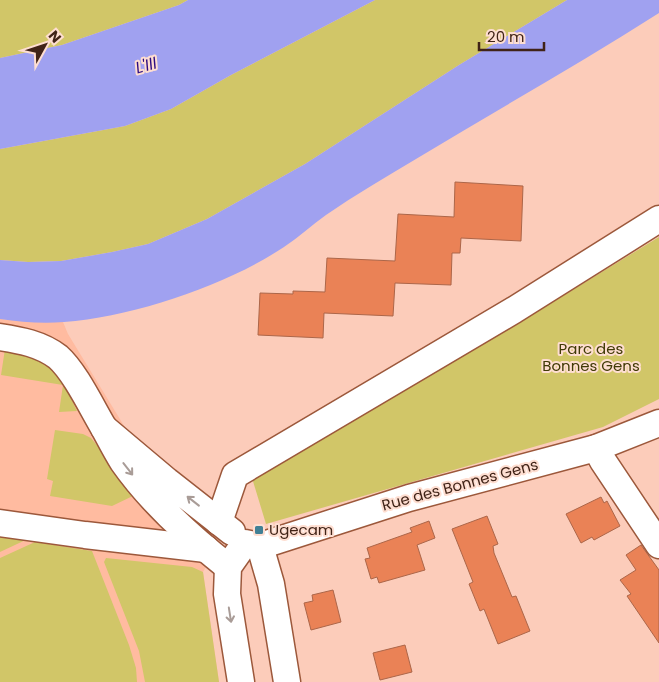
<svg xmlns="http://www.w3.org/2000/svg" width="659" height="682" viewBox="0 0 659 682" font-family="Poppins,sans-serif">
	<rect width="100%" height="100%" fill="#fcccba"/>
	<path fill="#ffbba0" d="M0 319 39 322H63L68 334 129 434 233 517 203 572 219 682H0Z"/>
	<g fill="#d1c668">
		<path d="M0 0H188L179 5 62 45 0 58Z"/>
		<path d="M375 0H567L459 65 305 164 207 219 148 244 112 252 61 261 28 262 0 260V149L125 126 171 109 231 75Z"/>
		<path d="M659 237V399L603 427 266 524 252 478 517 324Z"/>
		<path d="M5 349C14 351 24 352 32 354 56 362 67 390 77 411L59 412 63 385 1 375Z"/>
		<path d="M55 430 83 434 91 438 137 494 112 506 50 496 53 481 47 479Z"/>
		<path d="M0 532 32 537 0 552Z"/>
		<path d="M35 542 92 551 129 645 136 668 137 682H0V558Z"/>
		<path d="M106 558 192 567 203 572 219 682H145L139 651 104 562Z"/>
	</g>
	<g fill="#a0a1f0">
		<path d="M188 0H375L231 75 171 109 125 126 0 149V58L62 45 179 5Z"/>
		<path d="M567 0H659V13C579 64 497 110 416 159 386 177 355 195 326 215 312 225 299 237 284 247 225 286 135 316 64 322 43 324 21 322 0 319V260L28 262 61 261 112 252 148 244 207 219 305 164 459 65Z"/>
	</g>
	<g fill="#ea8256" stroke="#ac6649">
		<path d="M455 182 523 186 521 241 461 238 460 253H452L451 285 395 283 393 316 324 313 323 338 258 335 260 293 293 294V291L325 292 327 258 395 261 398 214 454 217Z"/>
		<path d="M601 497 604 503 607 501 620 526 594 540 592 537 581 543 566 514Z"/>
		<path d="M487 516 498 544 493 546 494 553 512 597 516 596 530 631 498 644 484 609 480 611 469 584 473 582 452 529Z"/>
		<path d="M429 521 435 538 417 545 425 570 379 583 377 577 371 579 365 559 370 558 367 548 412 532 410 528Z"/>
		<path d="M641 545 659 570V643L627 596 631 594 620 580 636 570 626 555Z"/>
		<path d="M333 590 341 622 311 630 304 603 313 601 312 595Z"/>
		<path d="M405 645 412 672 380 680 373 653Z"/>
	</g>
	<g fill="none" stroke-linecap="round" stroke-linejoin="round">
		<g stroke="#9c583b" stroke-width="29">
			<g id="minor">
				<path d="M0 337C20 340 41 344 58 357 75 372 92 408 104 428"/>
				<path d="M596 448 603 461 659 545"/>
				<path d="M219 522 235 475 514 310 659 219"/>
				<path d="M0 523 85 535 206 549"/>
				<path d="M260 546 271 584 287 682"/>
				<path d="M228 567C190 537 151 502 123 462 116 451 110 439 104 428L167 481 232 532"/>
				<path d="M241 682 227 594 228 567 245 543 260 546 409 498 596 448 659 423"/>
			</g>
		</g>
		<use href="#minor" stroke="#fff" stroke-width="26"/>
	</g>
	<defs><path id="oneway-shaft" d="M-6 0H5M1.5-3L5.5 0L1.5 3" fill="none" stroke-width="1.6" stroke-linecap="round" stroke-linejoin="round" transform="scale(1.25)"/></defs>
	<g stroke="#a99c97">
		<use href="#oneway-shaft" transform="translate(128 469) rotate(52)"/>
		<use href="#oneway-shaft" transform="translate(193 501) rotate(-142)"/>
		<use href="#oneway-shaft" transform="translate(230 615) rotate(81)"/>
	</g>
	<rect fill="#418095" stroke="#feded1" stroke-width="2" x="254" y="525" width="10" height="10" rx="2.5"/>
	<g text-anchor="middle" stroke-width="4" stroke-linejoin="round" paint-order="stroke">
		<g font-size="15" fill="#403a06" stroke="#feded1">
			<text x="591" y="354">Parc des<tspan x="591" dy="17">Bonnes Gens</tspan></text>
		</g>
		<g font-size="15" fill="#402317" stroke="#feded1">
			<text transform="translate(460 485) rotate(-15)" y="5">Rue des Bonnes Gens</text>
		</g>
		<g font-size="15" fill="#402317" stroke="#feded1" text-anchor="start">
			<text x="269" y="535">Ugecam</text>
		</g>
		<g font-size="16" font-style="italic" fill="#2d0b81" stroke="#feded1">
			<text transform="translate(146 65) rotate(-15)" y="6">L'Ill</text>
		</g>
	</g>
	<g transform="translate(45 45) rotate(50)" stroke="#feded1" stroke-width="4" paint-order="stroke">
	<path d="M0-4L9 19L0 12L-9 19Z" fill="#402317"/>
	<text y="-8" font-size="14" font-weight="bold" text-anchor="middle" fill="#402317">N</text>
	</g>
	<path d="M479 42v8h65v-8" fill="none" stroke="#402317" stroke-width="2.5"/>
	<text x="487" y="42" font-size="15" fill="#402317" stroke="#feded1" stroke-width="4" paint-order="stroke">20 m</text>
</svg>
